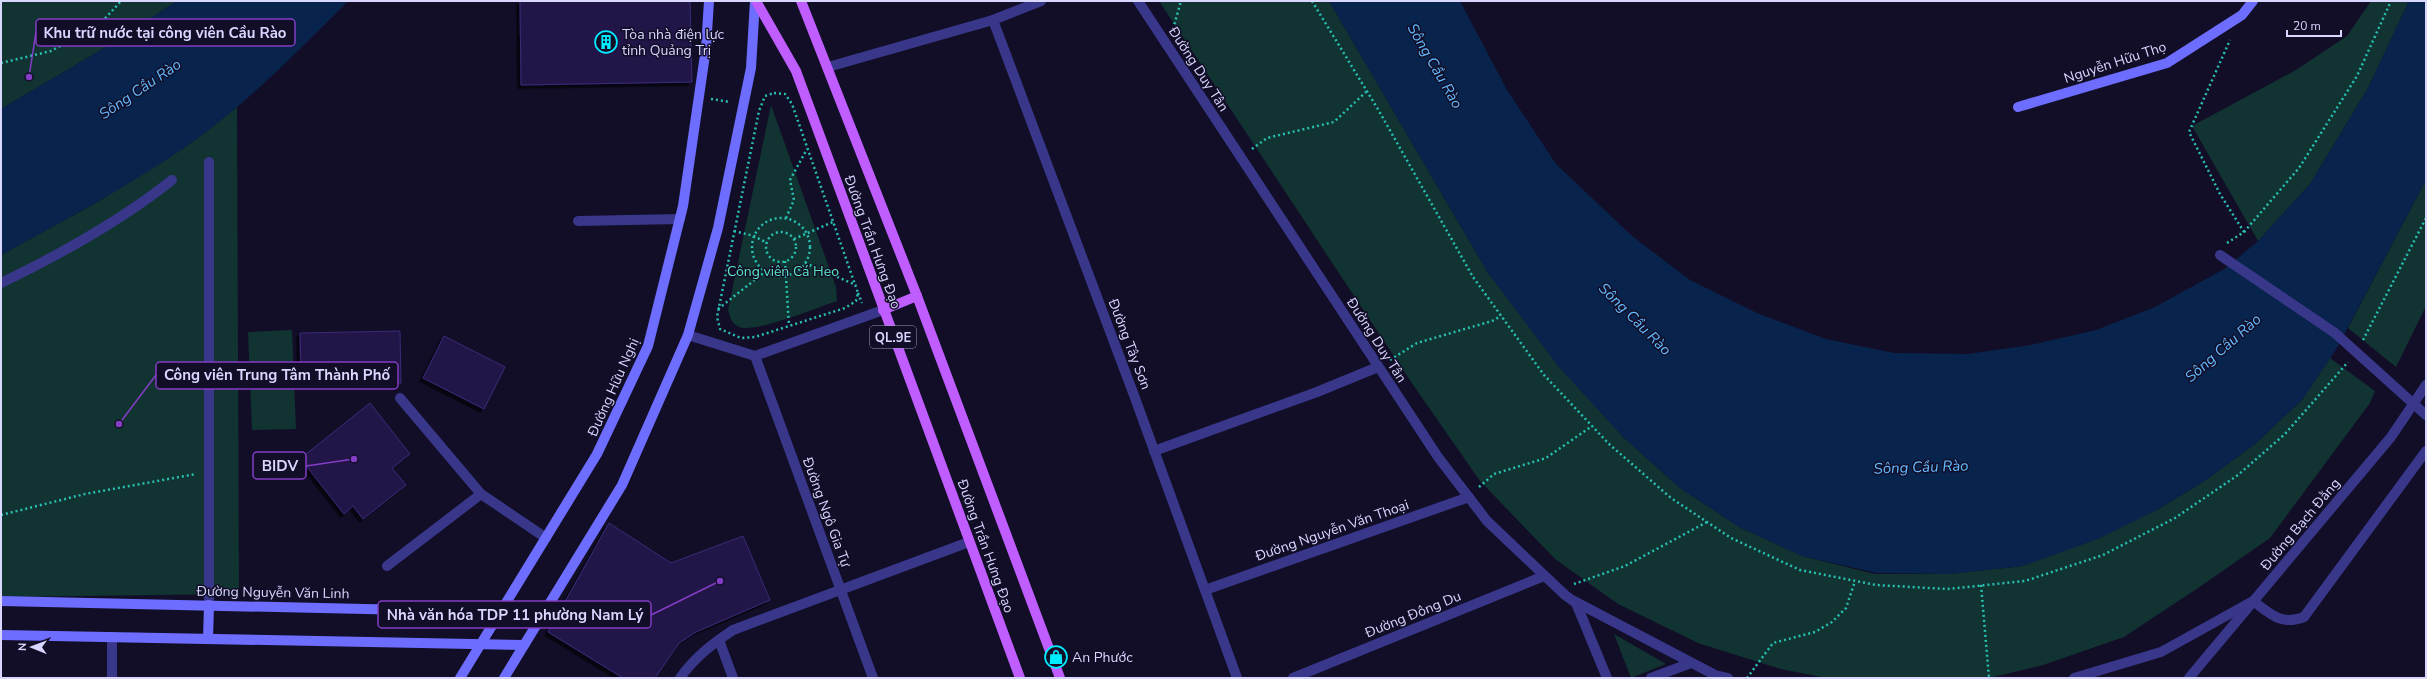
<svg xmlns="http://www.w3.org/2000/svg" width="2427" height="679" viewBox="0 0 2427 679" font-family="'Nunito Sans',sans-serif">
	<defs>
		<filter id="shadow"><feDropShadow dx="-3.5" dy="3.5" stdDeviation="0" flood-color="#0009"/></filter>
	</defs>
	<rect width="100%" height="100%" fill="#120e28"/>
	<g fill="#113331">
		<path d="M1 1H177L111 44 1 109Z"/>
		<path d="M1159 1H1329L1488 273 1623 437 1680 488 1739 527 1802 556 1875 574H1950L2023 566 2157 510 2206 480 2255 444 2302 400 2330 358 2375 391 2370 403 2270 538 2201 586 2124 637 2043 665 1989 678H1826L1781 669 1698 643 1618 604 1555 559 1480 481 1409 379Z"/>
		<path d="M2371 1H2409L2368 88 2310 184 2258 241 2192 126 2296 70 2347 36Z"/>
		<path d="M771 105 836 287 837 301C819 307 753 334 739 327 731 323 730 317 728 310Z"/>
		<path d="M237 107 239 594 1 597V255L94 204 184 148Z"/>
		<path d="M2426 180V306L2396 367 2348 328Z"/>
		<path d="M292 330 296 429 252 430 248 332Z"/>
		<path d="M1614 634 1666 664 1631 678Z"/>
	</g>
	<g fill="#09244c">
		<path d="M177 1H348C297 52 244 107 184 148 126 188 63 221 1 255V109L111 44Z"/>
		<path d="M1329 1H1460L1507 90 1556 164 1632 236 1690 280 1757 313 1826 339 1894 353 1968 354 2031 345 2096 330 2155 307 2226 268 2258 241 2310 184 2368 88 2409 1H2426V180L2337 348 2302 400 2255 444 2206 480 2157 510 2098 539 2023 566 1950 574 1877 573 1802 556 1739 527 1680 488 1623 437 1558 366 1488 273Z"/>
	</g>
	<g fill="#22194a" stroke="#382a77" filter="url(#shadow)">
		<path d="M520 1H690L692 82 521 85Z"/>
		<path d="M400 331 401 383 301 385 300 333Z"/>
		<path d="M444 336 505 367 484 409 423 378Z"/>
		<path d="M370 403 410 454 392 468 406 485 363 519 353 506 344 514 304 463 305 455Z"/>
		<path d="M609 523 671 563 743 536 770 600 696 632 679 643 655 678H623L548 632Z"/>
	</g>
	<g fill="none" stroke-linecap="round" stroke-linejoin="round">
		<g stroke="#29c0b3" stroke-width="2.5" stroke-dasharray="2 3" stroke-linecap="butt">
			<path d="M1312 1 1379 111 1473 277 1544 375 1609 444 1671 498 1731 538 1800 570 1876 585 1947 589 2025 581 2103 555 2175 518 2238 475 2285 434 2348 362"/>
			<path d="M1173 29 1181 1"/>
			<path d="M1 63 51 51 100 24 121 1"/>
			<path d="M774 93 785 94 792 104 858 293 856 301 845 308 755 337 741 338 720 329 717 317 759 111 765 96Z"/>
			<path d="M711 99 730 102"/>
			<path d="M1252 149 1267 138 1334 122 1367 91"/>
			<path d="M786 218 794 200 790 180 807 149"/>
			<circle cx="781" cy="247" r="29"/>
			<path d="M734 231 754 236 767 243"/>
			<path d="M2244 232 2299 168 2357 76 2391 1"/>
			<circle cx="781" cy="247" r="15"/>
			<path d="M794 239 833 222"/>
			<path d="M2227 243 2244 232 2220 194 2189 132 2230 40"/>
			<path d="M785 261 789 326"/>
			<path d="M805 263 856 285"/>
			<path d="M858 293 862 303"/>
			<path d="M718 309 766 271"/>
			<path d="M2363 340 2426 218"/>
			<path d="M1390 360 1417 343 1492 321 1501 316"/>
			<path d="M1479 487 1494 474 1546 458 1592 426"/>
			<path d="M1 515 85 494 196 474"/>
			<path d="M1574 584 1625 566 1707 522"/>
			<path d="M1981 585 1989 678"/>
			<path d="M1747 678 1773 643 1815 632 1832 622 1846 608 1855 581"/>
		</g>
		<g stroke="#38378a" stroke-width="10">
			<path d="M1138 1 1438 457 1487 521 1565 595 1576 603 1607 678"/>
			<path d="M993 20 1135 398 1237 678"/>
			<path d="M828 67 993 20 1041 1"/>
			<path d="M578 221 680 219"/>
			<path d="M2220 255 2335 333 2426 415"/>
			<path d="M1 283C57 256 123 219 172 180"/>
			<path d="M688 335 755 356 883 310"/>
			<path d="M755 356 873 678"/>
			<path d="M400 398 481 494 546 538"/>
			<path d="M1154 451 1317 392 1378 367"/>
			<path d="M387 566 481 494"/>
			<path d="M1205 590 1469 497"/>
			<path d="M1574 601 1715 675 1728 678"/>
			<path d="M209 605V162"/>
			<path d="M112 637V678"/>
			<path d="M719 640 733 678"/>
			<path d="M680 678C694 658 712 644 733 630L969 542"/>
			<path d="M1293 678 1544 576"/>
			<path d="M1651 678 1691 663"/>
			<path d="M2074 678 2161 652 2253 601C2271 614 2281 626 2304 617L2426 451"/>
			<path d="M2189 678 2391 437 2426 385"/>
		</g>
		<g stroke="#6d6dff" stroke-width="10">
			<path d="M2018 107 2167 63 2242 15 2253 1"/>
			<path d="M1 601 544 613"/>
			<path d="M1 635 524 645"/>
			<path d="M208 639 209 605"/>
			<path d="M460 678 597 454 648 346 683 206 706 48 709 1"/>
			<path d="M504 678 622 485 688 335 718 228 751 68 755 1"/>
		</g>
		<g stroke="#bf5dff" stroke-width="10">
			<path d="M756 1 796 71 1020 678"/>
			<path d="M801 1 917 296 1060 678"/>
			<path d="M883 310 917 296"/>
		</g>
	</g>
	<defs>
		<g id="building-ring" transform="scale(1.15)"><circle r="9.5" fill="#120e28" stroke="#02ecff" stroke-width="1.5"/><path d="M-4-6H4V6H1V3H-1V6H-4ZM-2.5-4.3h1.7v1.8h-1.7ZM.8-4.3h1.7v1.8H.8ZM-2.5-1h1.7V.8h-1.7ZM.8-1h1.7V.8H.8Z" fill="#02ecff"/></g>
		<g id="shop-ring" transform="scale(1.15)"><circle r="9.5" fill="#120e28" stroke="#02ecff" stroke-width="1.5"/><path d="M-5-2.5h2.3a2.7 3.5 0 0 1 5.4 0H5L5.5 6h-11ZM-1.5-2.5h3a1.5 2.3 0 0 0-3 0Z" fill="#02ecff"/></g>
	</defs>
	<g fill-rule="evenodd">
		<use href="#building-ring" x="606" y="42"/>
		<use href="#shop-ring" x="1056" y="657"/>
	</g>
	<g text-anchor="middle" stroke-width="3" stroke-linejoin="round" paint-order="stroke">
		<rect fill="#120e28" stroke="#9d9abe" stroke-width="1" x="870" y="326" width="46" height="22" rx="3"/>
		<g font-size="13" font-weight="bold" fill="#d9d6ff">
			<text x="893" y="342">QL.9E</text>
		</g>
		<g font-size="14" fill="#d9d6ff" stroke="#120e28" text-anchor="start">
			<text x="622" y="39">Tòa nhà điện lực<tspan x="622" dy="16">tỉnh Quảng Trị</tspan></text>
			<text x="1072" y="662">An Phước</text>
		</g>
		<g font-size="14" fill="#d9d6ff" stroke="#120e28">
			<text transform="translate(2115 62) rotate(-18)" y="5">Nguyễn Hữu Thọ</text>
			<text transform="translate(1199 69) rotate(57)" y="5">Đường Duy Tân</text>
			<text transform="translate(873 242) rotate(70)" y="5">Đường Trần Hưng Đạo</text>
			<text transform="translate(1377 340) rotate(57)" y="5">Đường Duy Tân</text>
			<text transform="translate(1130 344) rotate(69)" y="5">Đường Tây Sơn</text>
			<text transform="translate(613 387) rotate(-66)" y="5">Đường Hữu Nghị</text>
			<text transform="translate(827 512) rotate(70)" y="5">Đường Ngô Gia Tự</text>
			<text transform="translate(2300 524) rotate(-50)" y="5">Đường Bạch Đằng</text>
			<text transform="translate(1332 530) rotate(-19)" y="5">Đường Nguyễn Văn Thoại</text>
			<text transform="translate(986 546) rotate(70)" y="5">Đường Trần Hưng Đạo</text>
			<text transform="translate(273 592) rotate(1)" y="5">Đường Nguyễn Văn Linh</text>
			<text transform="translate(1413 614) rotate(-22)" y="5">Đường Đông Du</text>
		</g>
		<g font-size="14" fill="#5be6c0" stroke="#120e28">
			<text x="783" y="276">Công viên Cá Heo</text>
		</g>
		<g font-size="15" font-style="italic" fill="#64bbff" stroke="#120e28">
			<text transform="translate(1435 66) rotate(60)" y="5">Sông Cầu Rào</text>
			<text transform="translate(140 89) rotate(-34)" y="5">Sông Cầu Rào</text>
			<text transform="translate(1635 319) rotate(45)" y="5">Sông Cầu Rào</text>
			<text transform="translate(2223 348) rotate(-41)" y="5">Sông Cầu Rào</text>
			<text transform="translate(1921 467) rotate(-2)" y="5">Sông Cầu Rào</text>
		</g>
	</g>
	<path fill="none" stroke="#843dc5" stroke-width="1.5" d="M29 77L36 32M119 424L156 375M354 459L306 466M720 581L651 615"/>
	<g fill="#843dc5" stroke="#120e28" stroke-width="1.5">
		<circle cx="29" cy="77" r="4"/>
		<circle cx="119" cy="424" r="4"/>
		<circle cx="354" cy="459" r="4"/>
		<circle cx="720" cy="581" r="4"/>
	</g>
	<g fill="#120e28" stroke="#843dc5" stroke-width="1.5">
		<rect x="36" y="19" width="259" height="27" rx="4"/>
		<rect x="156" y="362" width="242" height="27" rx="4"/>
		<rect x="253" y="452" width="53" height="27" rx="4"/>
		<rect x="378" y="601" width="273" height="27" rx="4"/>
	</g>
	<g font-size="15" text-anchor="middle" font-weight="bold" fill="#d9d6ff">
		<text x="165" y="38">Khu trữ nước tại công viên Cầu Rào</text>
		<text x="277" y="380">Công viên Trung Tâm Thành Phố</text>
		<text x="280" y="471">BIDV</text>
		<text x="515" y="620">Nhà văn hóa TDP 11 phường Nam Lý</text>
	</g>
	<rect width="2427" height="679" fill="none" stroke="#d9d6ff" stroke-width="4"/>
	<g transform="translate(32 647) rotate(271)" stroke="#120e28" stroke-width="3" paint-order="stroke">
	<path d="M0-3L7 15L0 10L-7 15Z" fill="#d9d6ff"/>
	<text y="-6" font-size="11" font-weight="bold" text-anchor="middle" fill="#d9d6ff">N</text>
	</g>
	<path d="M2287 30v6h54v-6" fill="none" stroke="#d9d6ff" stroke-width="2"/>
	<text x="2293" y="30" font-size="12" fill="#d9d6ff" stroke="#120e28" stroke-width="3" paint-order="stroke">20 m</text>
</svg>
